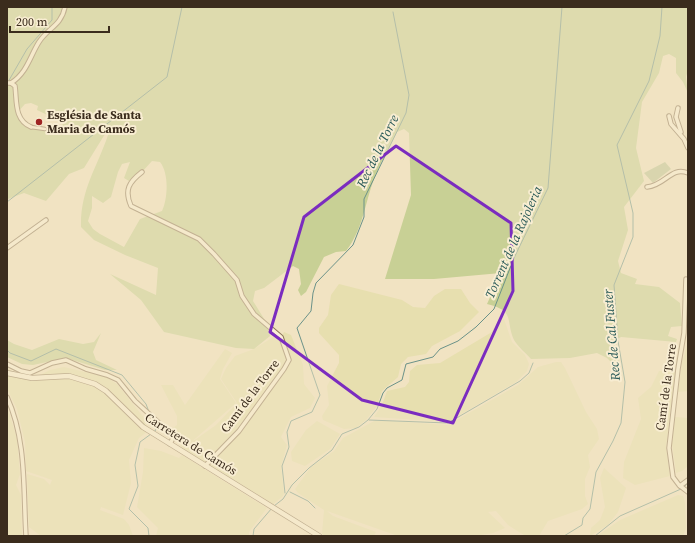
<svg xmlns="http://www.w3.org/2000/svg" width="695" height="543" viewBox="0 0 695 543" font-family="'Source Serif 4',serif">
	<rect width="100%" height="100%" fill="#f1e3c2"/>
	<g fill="#e7dfaf">
		<path d="M339 284 402 300 413 307 425 308 434 296 445 289H461L470 303 479 312 460 331 432 346 426 354 408 357 401 364 398 377 382 391 377 406 366 420 356 428 344 429 323 420 322 416 329 405 327 386 339 363V355L319 333V328L328 315 331 295Z"/>
		<path d="M504 319 512 342 525 355 529 364 527 371 516 382 448 422 374 417 382 405 387 391 405 387 409 382 410 371 417 365 440 363 492 332 498 322Z"/>
		<path d="M284 332 291 335 303 365 304 384 315 398 310 408 291 417 281 437 287 445 281 467 284 494 282 497 272 505 209 465 242 431 287 368 291 359 282 336Z"/>
		<path d="M275 336 279 339 287 359 283 368 239 429 205 464 183 449 170 430 177 425V416L161 385H173L185 405 225 349 232 353 223 369 220 379 236 403 189 444 216 425 237 403 221 379 226 368 235 356 254 349Z"/>
		<path d="M688 342V391L678 392 682 362Z"/>
		<path d="M556 362H561L565 368 586 412 597 429 599 439 588 455 590 467 585 479V496L588 504 582 509 548 521 539 536H526L519 532 508 525 496 511 488 512 505 528 493 533 475 536H398L327 511 333 516 376 532 374 536H325L322 534 324 510 298 493 295 489 311 467 334 451 343 438 376 420 448 425 518 385 538 367Z"/>
		<path d="M64 367 106 377 117 384 145 419 148 431 139 438 129 460 131 483 123 515 101 507 100 510 124 519 129 525 133 536H41L29 527 27 474 44 479 50 485 52 480 26 471 25 442 17 409 7 389V368L18 375 36 377 50 370Z"/>
		<path d="M659 371 675 372 666 448 670 476 635 485 623 478 624 462 641 419 638 398 651 387Z"/>
		<path d="M7 406 17 439 20 474 16 485 21 495 22 536H7Z"/>
		<path d="M675 417 688 418V466L682 471 676 473 672 444Z"/>
		<path d="M317 421 340 434 330 449 305 466 292 461 291 452 306 430Z"/>
		<path d="M144 448 161 451 179 458 182 455 267 508 249 532V536H156L158 528 137 507 143 472Z"/>
		<path d="M604 468 626 488 618 512 608 525 590 536 591 528 600 520 605 507 600 478Z"/>
		<path d="M678 495 683 496 685 503 686 528 683 536H597L620 520Z"/>
	</g>
	<g fill="#c8d095" fill-rule="evenodd">
		<path d="M7 7H688V70L686 77 688 93 683 82 676 73V58L669 54 663 56 659 73 642 102 636 148 644 181 624 207 628 230 618 261 621 273 637 279 635 284 659 287 680 303 682 326 671 327 668 336 677 339 676 342 621 337 616 340 619 361 615 366 607 358 597 353 570 358 531 359C526 353 518 347 514 340 505 320 516 311 487 304L501 273 434 279H385L411 195 409 133 404 129 397 132C390 146 382 159 376 174 365 200 364 228 346 251L336 252 324 257 306 292 301 296 298 290 301 284 299 269 293 266 264 288 255 291 253 301 266 322 270 336 254 349 236 348 164 332 141 300 110 274 156 295 158 268 125 255 94 240 81 227C80 190 97 168 108 135L105 134 84 168 69 174 46 201 24 193 8 199 7 203ZM31 103 38 106 37 110 62 122 63 126 56 133 26 127 17 113 25 104ZM152 161 160 162C169 173 168 198 162 211L140 219 124 247 100 234 93 229 88 221 92 208V196L103 203 111 197 118 172 122 164 130 162 124 178 129 181 142 172Z"/>
		<path d="M101 333 93 352 96 360 117 370H105L66 358 33 365 22 364 7 357V340L14 344 32 350 59 339 83 344 94 342Z"/>
	</g>
	<path fill="#bdc495" d="M665 162 671 169 653 183 644 173Z"/>
	<g fill="none" stroke-linecap="round" stroke-linejoin="round">
		<g stroke="#6b9289" stroke-width="1">
			<path d="M8 82 27 49 52 20V7"/>
			<path d="M7 202 167 77 182 7"/>
			<path d="M7 350 10 353 31 361 56 349 122 375 146 404 149 412"/>
			<path d="M152 419 156 430 153 432"/>
			<path d="M369 420 448 423 520 381 529 373 533 363"/>
			<path d="M684 487 688 483"/>
			<path d="M290 492 308 501 315 508"/>
			<path d="M285 493 282 466 289 447 287 432 291 421 312 412 320 395 297 328 311 311 313 293 316 283 353 245 364 217V199L406 113 409 95 393 12"/>
			<path d="M274 506 283 499 292 485 309 468 332 450 342 434 359 427 368 420 377 409 383 393 387 388 402 380 406 364 433 357 440 349 458 341 476 327 494 309 514 258 548 188 562 7"/>
			<path d="M149 536 148 528 129 509 138 486 135 465 140 442 151 434"/>
			<path d="M253 536 254 529 272 508"/>
			<path d="M564 536 582 525 583 518 590 509 596 472 613 441 621 423 625 382 618 341 614 285 633 237V213L617 145 649 81 660 36 662 7"/>
			<path d="M595 536 620 516 681 489"/>
		</g>
		<g stroke="#8c7458" stroke-width="4.5">
			<path id="pedestrian" d="M31 127 45 129"/>
		</g>
		<g stroke="#8c7458" stroke-width="5.5">
			<g id="minor">
				<path d="M7 83H11L15 86C17 101 14 120 31 127"/>
				<path d="M11 83C27 73 30 56 39 42 49 27 61 26 65 7"/>
				<path d="M678 108 676 117 681 132"/>
				<path d="M669 116 671 124 684 139 688 148"/>
				<path d="M142 172C129 182 124 190 131 206L199 239 214 254 237 280 242 296 254 314 281 337 289 360 284 369 239 431 205 466"/>
				<path d="M647 187C666 185 671 166 688 173"/>
				<path d="M7 248 46 220"/>
				<path d="M686 279 684 333 678 369 669 448 673 477 679 485 688 492"/>
				<path d="M7 364 21 371 30 373 52 363 66 360 86 369 107 375 118 380 135 401 171 434 173 438 170 444"/>
				<path d="M7 397C27 441 23 489 26 536"/>
				<path d="M680 486 688 480"/>
			</g>
		</g>
		<g stroke="#8c7458" stroke-width="6">
			<path id="tertiary" d="M7 373 32 378 69 376 95 384 106 391 143 427 319 536"/>
		</g>
		<use href="#pedestrian" stroke="#fbf0d6" stroke-width="2.5"/>
		<use href="#minor" stroke="#fbf0d6" stroke-width="3.5"/>
		<use href="#tertiary" stroke="#fbf0d6" stroke-width="4.5"/>
	</g>
	<path d="M0 0H695V543H0ZM396 146 511 223 513 291 453 423 362 400 270 332 304 217Z" fill="#f1e3c2" fill-opacity=".55" fill-rule="evenodd"/>
	<path fill="none" stroke="#7b2cbf" stroke-width="3" stroke-linejoin="round" d="M396 146 511 223 513 291 453 423 362 400 270 332 304 217Z"/>
	<circle fill="#9f2524" stroke="#f8edd2" stroke-width="1.5" cx="39" cy="122" r="4"/>
	<g text-anchor="middle" stroke-width="4" stroke-linejoin="round" paint-order="stroke">
		<g font-size="12" font-weight="bold" fill="#3b2c1d" stroke="#f8edd2" text-anchor="start">
			<text x="47" y="119">Església de Santa<tspan x="47" dy="14">Maria de Camós</tspan></text>
		</g>
		<g font-size="12" fill="#3b2c1d" stroke="#f8edd2">
			<text transform="translate(666 387) rotate(-82)" y="4">Camí de la Torre</text>
			<text transform="translate(250 396) rotate(-53)" y="4">Camí de la Torre</text>
			<text transform="translate(191 444) rotate(32)" y="4">Carretera de Camós</text>
		</g>
		<g font-size="13" font-style="italic" fill="#2b5b59" stroke="#f8edd2">
			<text transform="translate(377 151) rotate(-64)" y="5">Rec de la Torre</text>
			<text transform="translate(513 242) rotate(-66)" y="5">Torrent de la Rajoleria</text>
			<text transform="translate(611 335) rotate(-95)" y="5">Rec de Cal Fuster</text>
		</g>
	</g>
	<rect width="695" height="543" fill="none" stroke="#3b2c1d" stroke-width="16"/>
	<path d="M10 26v6h99v-6" fill="none" stroke="#3b2c1d" stroke-width="2"/>
	<text x="16" y="26" font-size="12" fill="#3b2c1d" stroke="#f8edd2" stroke-width="3" paint-order="stroke">200 m</text>
</svg>
